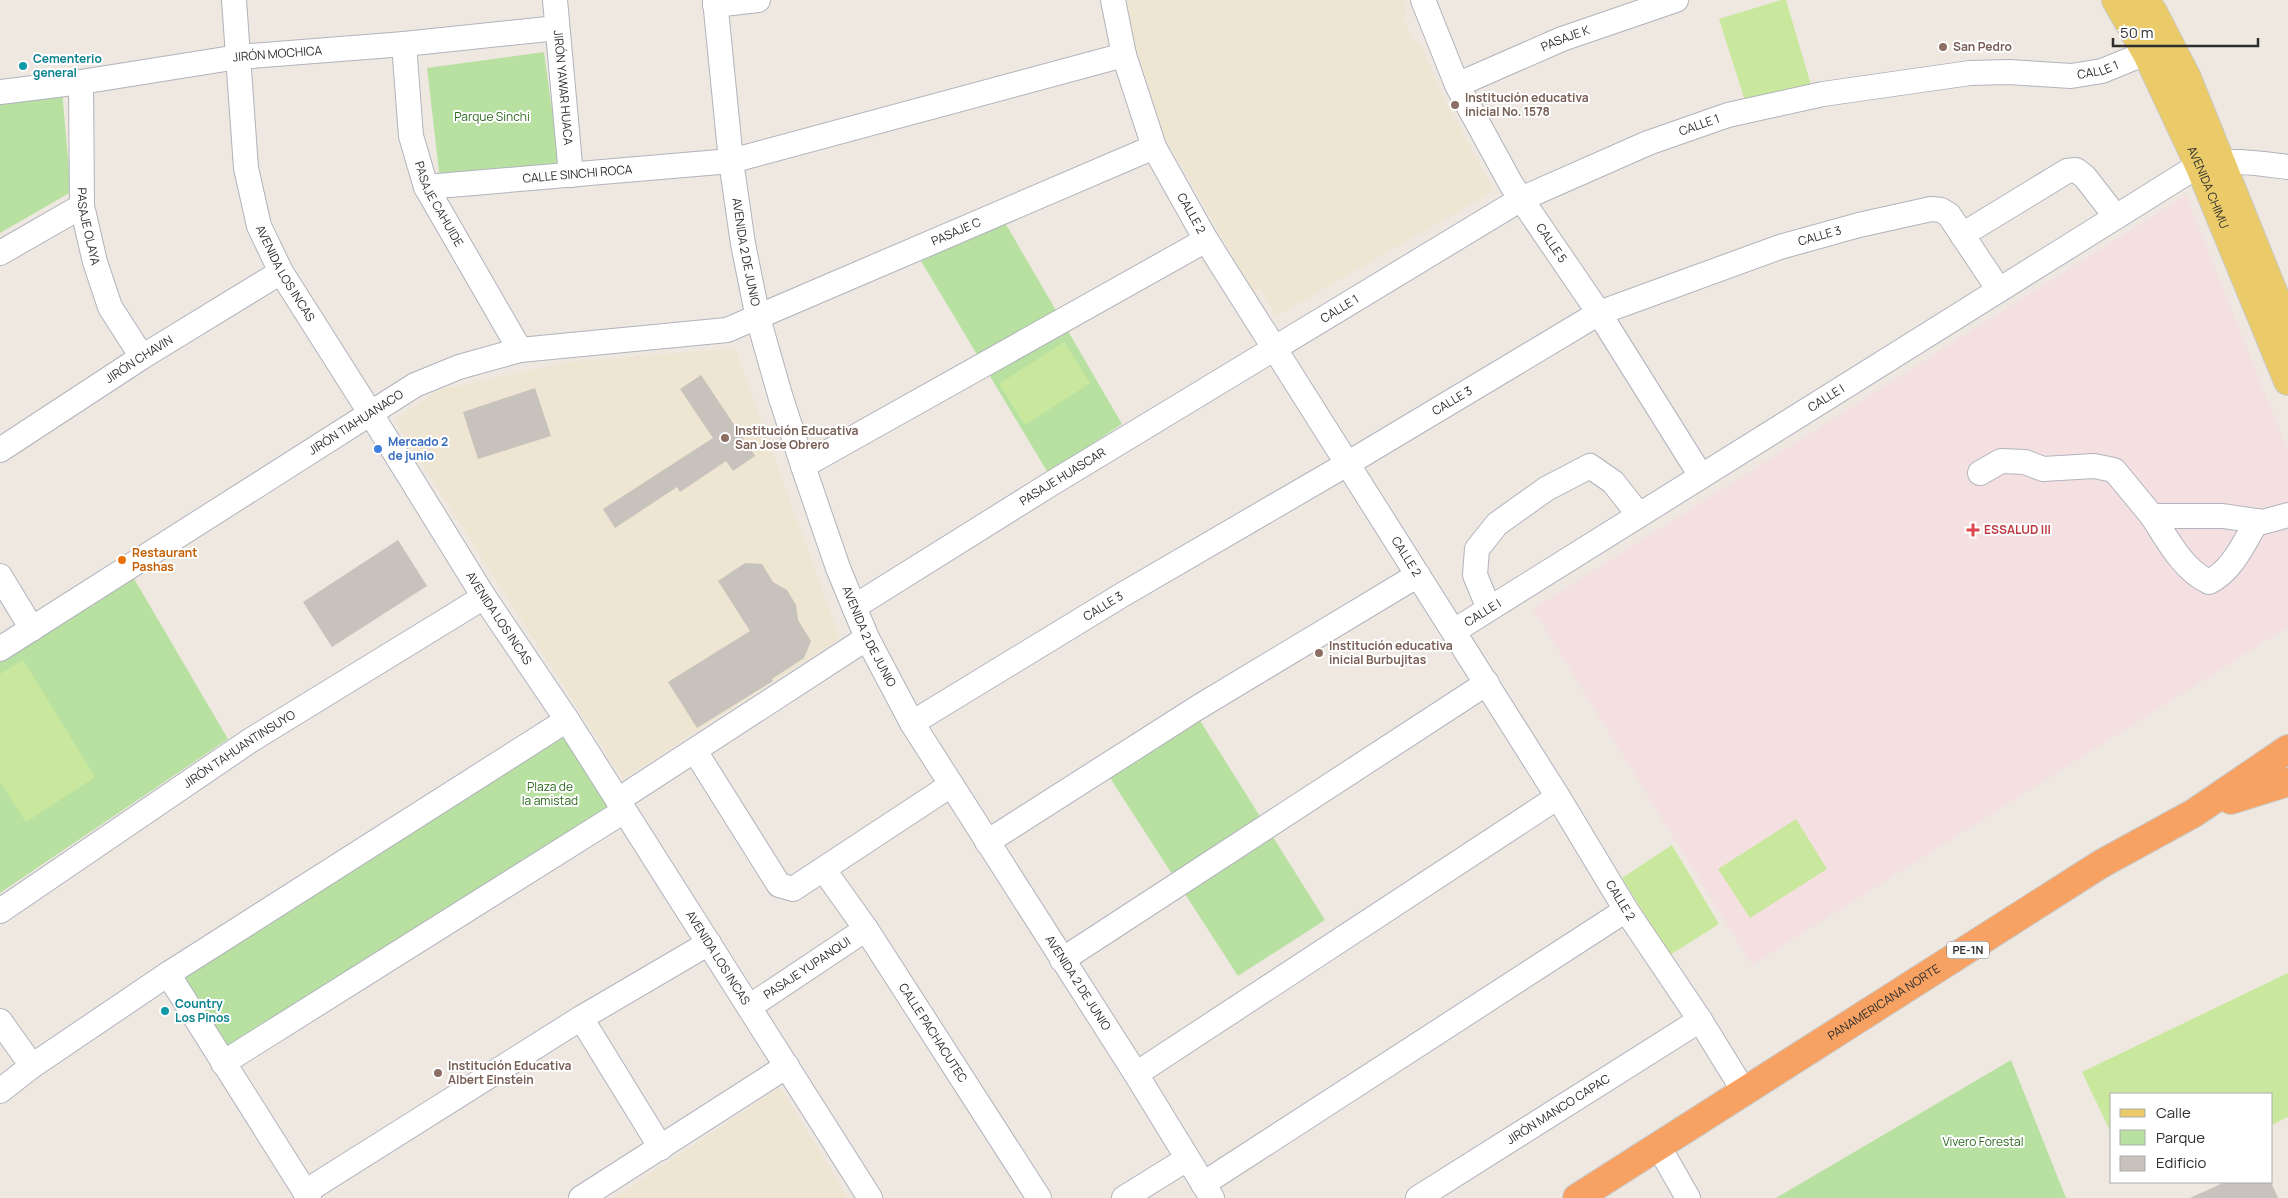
<svg xmlns="http://www.w3.org/2000/svg" width="2288" height="1198" viewBox="0 0 2288 1198" font-family="Manrope,sans-serif">
	<rect width="100%" height="100%" fill="#eee8e1"/>
	<g fill="#eee5d2">
		<path d="M1123 0H1404L1406 7 1404 20 1412 39 1420 43 1443 96 1494 191 1276 316 1261 289 1254 293 1156 122 1128 33Z"/>
		<path d="M735 348 840 639 623 779 394 420 439 390 568 362Z"/>
		<path d="M780 1087 848 1198H614Z"/>
	</g>
	<path fill="#f4e0e1" d="M2186 195 2288 451V627L1752 965 1533 609Z"/>
	<g fill="#b8e1a1">
		<path d="M544 52 560 169 440 180 427 68Z"/>
		<path d="M62 90 71 192 0 233V101Z"/>
		<path d="M1004 221 1122 424 1048 473 921 261Z"/>
		<path d="M133 577 228 739 0 893V662Z"/>
		<path d="M1199 719 1325 920 1238 976 1110 778Z"/>
		<path d="M567 720 624 811 223 1063 168 974Z"/>
		<path d="M2011 1060 2066 1198H1776Z"/>
	</g>
	<g fill="#c9e89d">
		<path d="M1781 0H1786L1811 85 1746 104 1719 19Z"/>
		<path d="M1064 342 1090 383 1025 425 999 384Z"/>
		<path d="M23 660 95 777 26 822 0 782V674Z"/>
		<path d="M1796 819 1827 869 1750 918 1718 869Z"/>
		<path d="M1672 845 1719 924 1670 955 1622 878Z"/>
		<path d="M2288 973V1117L2272 1125V1094H2112V1135L2082 1072Z"/>
	</g>
	<g fill="#c7c3bc">
		<path d="M701 375 755 456 733 471 726 461 680 492 677 487 615 528 603 509 713 438 680 389Z"/>
		<path d="M535 388 551 436 478 459 463 412Z"/>
		<path d="M398 540 427 586 332 647 303 602Z"/>
		<path d="M745 563 762 564 773 582 787 590 796 605 798 620 811 641 804 658 772 679 773 681 697 728 668 682 750 631 718 581Z"/>
		<path d="M2225 1182H2271L2278 1198H2190Z"/>
	</g>
	<g fill="none" stroke-linecap="round" stroke-linejoin="round">
		<g stroke="#b1b3bd" stroke-width="26">
			<g id="minor">
				<path id="s1" d="M234 0 246 168 259 226 281 272 371 414 484 597 567 720 870 1198"/>
				<path id="s2" d="M555 0 571 175"/>
				<path id="s3" d="M715 0 731 161 743 244 758 318 780 395 803 466 838 568 867 638 912 723 1136 1074 1212 1198"/>
				<path id="s4" d="M1113 0 1124 55 1154 147 1206 240 1558 797 1626 910 1700 1020 1745 1093"/>
				<path id="s5" d="M1423 0 1457 85 1511 184 1599 313 1701 476"/>
				<path d="M715 5 758 0"/>
				<path id="s6" d="M404 44 411 136 426 187 520 350"/>
				<path id="s7" d="M81 82 82 206 95 262 110 307 142 357"/>
				<path id="s8" d="M1457 85 1562 39 1676 0"/>
				<path id="s9" d="M0 92 81 82 238 57 404 44 557 28"/>
				<path id="s10" d="M426 187 731 161 1124 55"/>
				<path d="M1962 235 2067 171 2076 170 2085 177 2116 217"/>
				<path d="M0 253 82 206"/>
				<path id="s11" d="M0 450 142 357 281 272"/>
				<path d="M803 466 1206 240"/>
				<path d="M1980 473 2001 461 2025 462 2043 469 2094 466 2114 470 2152 516H2223L2263 522 2288 515"/>
				<path d="M2152 516C2168 540 2182 569 2209 582 2232 571 2244 543 2257 521"/>
				<path d="M0 576 32 629"/>
				<path id="s12" d="M854 607 1049 485 1521 199 1648 143 1728 115 1823 94 1970 73 2009 72 2071 76 2102 71 2163 46"/>
				<path d="M1489 609 1475 575 1477 549 1497 524 1546 489 1590 466 1613 482 1639 515"/>
				<path id="s13" d="M1454 631 2199 165C2233 159 2255 163 2288 167"/>
				<path id="s14" d="M0 649 415 385 459 367 520 350 727 330 1154 147"/>
				<path id="s15" d="M912 723 1122 595 1347 464 1599 313 1780 247 1859 225 1931 209 1941 210 1949 215 1999 290"/>
				<path d="M695 751 779 885 793 889 951 785"/>
				<path d="M618 800 867 638"/>
				<path d="M987 842 1197 708 1418 575"/>
				<path id="s16" d="M824 870 866 929 1039 1198"/>
				<path id="s17" d="M0 911 251 740 484 597"/>
				<path d="M1062 960 1487 683"/>
				<path d="M168 974 309 1198"/>
				<path id="s18" d="M749 1007 866 929"/>
				<path d="M581 1018 661 1148"/>
				<path d="M0 1021 32 1066"/>
				<path d="M223 1063 624 811"/>
				<path d="M1136 1074 1558 797"/>
				<path d="M0 1091 32 1066 168 974 567 720"/>
				<path d="M1659 1147 1688 1198"/>
				<path d="M1203 1184 1626 910"/>
				<path d="M305 1192 581 1018 709 943"/>
				<path d="M581 1198 787 1066"/>
				<path d="M1124 1198 1187 1159"/>
				<path id="s19" d="M1418 1198 1700 1020"/>
			</g>
		</g>
		<g stroke="#c9c9c9" stroke-width="30">
			<g id="major">
				<path id="s20" d="M2116 0 2147 54 2199 165 2288 381"/>
				<path d="M2144 0 2153 12 2187 78 2288 329"/>
			</g>
		</g>
		<g stroke="#c9c9c9" stroke-width="30">
			<g id="highway">
				<path d="M2231 800 2288 782"/>
				<path id="s21" d="M1577 1198 2101 864 2194 813 2288 749"/>
			</g>
		</g>
		<use href="#minor" stroke="#fff" stroke-width="24"/>
		<use href="#major" stroke="#ebcb69" stroke-width="28"/>
		<use href="#highway" stroke="#f7a263" stroke-width="28"/>
	</g>
	<g fill="#8d6e63" stroke="#fff" stroke-width="2">
		<circle cx="1943" cy="47" r="5"/>
		<circle cx="1455" cy="105" r="5"/>
		<circle cx="725" cy="438" r="5"/>
		<circle cx="1319" cy="653" r="5"/>
		<circle cx="438" cy="1073" r="5"/>
	</g>
	<g fill="#0f9aa8" stroke="#fff" stroke-width="2">
		<circle cx="23" cy="66" r="5"/>
		<circle cx="165" cy="1011" r="5"/>
	</g>
	<circle fill="#3f7fe0" stroke="#fff" stroke-width="2" cx="378" cy="449" r="5"/>
	<path fill="#e0444e" stroke="#fff" stroke-width="2" d="M1970.5 522.5h5v5h5v5h-5v5h-5v-5h-5v-5h5z"/>
	<circle fill="#e8710a" stroke="#fff" stroke-width="2" cx="122" cy="560" r="5"/>
	<g text-anchor="middle" stroke-width="4" stroke-linejoin="round" paint-order="stroke">
		<rect fill="#fff" stroke="#6d6d6d" stroke-width="1" x="1947" y="941.5" width="42" height="17" rx="4"/>
		<g font-size="11" font-weight="bold" fill="#2e2e2e">
			<text x="1968" y="954">PE-1N</text>
		</g>
		<g font-size="12" fill="#2e2e2e" stroke="#fff">
			<text dy="4" stroke="none"><textPath href="#s8" startOffset="118">PASAJE K</textPath></text>
			<text dy="4" stroke="none"><textPath href="#s9" startOffset="280">JIRÓN MOCHICA</textPath></text>
			<text dy="4" stroke="none"><textPath href="#s12" startOffset="1380">CALLE 1</textPath></text>
			<text dy="4" stroke="none"><textPath href="#s2" startOffset="88">JIRÓN YAWAR HUACA</textPath></text>
			<text dy="4" stroke="none"><textPath href="#s12" startOffset="975">CALLE 1</textPath></text>
			<text dy="4" stroke="none"><textPath href="#s10" startOffset="152">CALLE SINCHI ROCA</textPath></text>
			<text dy="4" stroke="none"><textPath href="#s20" startOffset="209">AVENIDA CHIMU</textPath></text>
			<text dy="4" stroke="none"><textPath href="#s6" startOffset="166">PASAJE CAHUIDE</textPath></text>
			<text dy="4" stroke="none"><textPath href="#s4" startOffset="229">CALLE 2</textPath></text>
			<text dy="4" stroke="none"><textPath href="#s7" startOffset="145">PASAJE OLAYA</textPath></text>
			<text dy="4" stroke="none"><textPath href="#s14" startOffset="1060">PASAJE C</textPath></text>
			<text dy="4" stroke="none"><textPath href="#s15" startOffset="1034">CALLE 3</textPath></text>
			<text dy="4" stroke="none"><textPath href="#s5" startOffset="276">CALLE 5</textPath></text>
			<text dy="4" stroke="none"><textPath href="#s3" startOffset="254">AVENIDA 2 DE JUNIO</textPath></text>
			<text dy="4" stroke="none"><textPath href="#s1" startOffset="282">AVENIDA LOS INCAS</textPath></text>
			<text dy="4" stroke="none"><textPath href="#s12" startOffset="570">CALLE 1</textPath></text>
			<text dy="4" stroke="none"><textPath href="#s11" startOffset="166">JIRÓN CHAVIN</textPath></text>
			<text dy="4" stroke="none"><textPath href="#s13" startOffset="439">CALLE I</textPath></text>
			<text dy="4" stroke="none"><textPath href="#s15" startOffset="629">CALLE 3</textPath></text>
			<text dy="4" stroke="none"><textPath href="#s14" startOffset="422">JIRÓN TIAHUANACO</textPath></text>
			<text dy="4" stroke="none"><textPath href="#s12" startOffset="246">PASAJE HUASCAR</textPath></text>
			<text dy="4" stroke="none"><textPath href="#s4" startOffset="634">CALLE 2</textPath></text>
			<text dy="4" stroke="none"><textPath href="#s15" startOffset="224">CALLE 3</textPath></text>
			<text dy="4" stroke="none"><textPath href="#s13" startOffset="34">CALLE I</textPath></text>
			<text dy="4" stroke="none"><textPath href="#s1" startOffset="688">AVENIDA LOS INCAS</textPath></text>
			<text dy="4" stroke="none"><textPath href="#s3" startOffset="659">AVENIDA 2 DE JUNIO</textPath></text>
			<text dy="4" stroke="none"><textPath href="#s17" startOffset="289">JIRÓN TAHUANTINSUYO</textPath></text>
			<text dy="4" stroke="none"><textPath href="#s4" startOffset="1039">CALLE 2</textPath></text>
			<text dy="4" stroke="none"><textPath href="#s1" startOffset="1092">AVENIDA LOS INCAS</textPath></text>
			<text dy="4" stroke="none"><textPath href="#s18" startOffset="70">PASAJE YUPANQUI</textPath></text>
			<text dy="4" stroke="none"><textPath href="#s3" startOffset="1064">AVENIDA 2 DE JUNIO</textPath></text>
			<text dy="4" stroke="none"><textPath href="#s21" startOffset="364">PANAMERICANA NORTE</textPath></text>
			<text dy="4" stroke="none"><textPath href="#s16" startOffset="196">CALLE PACHACUTEC</textPath></text>
			<text dy="4" stroke="none"><textPath href="#s19" startOffset="166">JIRÓN MANCO CAPAC</textPath></text>
		</g>
		<g font-size="12" font-weight="bold" fill="#785e54" stroke="#fff" text-anchor="start">
			<text x="1953" y="51">San Pedro</text>
			<text x="1465" y="102">Institución educativa<tspan x="1465" dy="14">inicial No. 1578</tspan></text>
			<text x="735" y="435">Institución Educativa<tspan x="735" dy="14">San Jose Obrero</tspan></text>
			<text x="1329" y="650">Institución educativa<tspan x="1329" dy="14">inicial Burbujitas</tspan></text>
			<text x="448" y="1070">Institución Educativa<tspan x="448" dy="14">Albert Einstein</tspan></text>
		</g>
		<g font-size="12" font-weight="bold" fill="#0d838f" stroke="#fff" text-anchor="start">
			<text x="33" y="63">Cementerio<tspan x="33" dy="14">general</tspan></text>
			<text x="175" y="1008">Country<tspan x="175" dy="14">Los Pinos</tspan></text>
		</g>
		<g font-size="12" fill="#2f6a1f" stroke="#fff">
			<text x="492" y="121">Parque Sinchi</text>
			<text x="550" y="791">Plaza de<tspan x="550" dy="14">la amistad</tspan></text>
			<text x="1983" y="1146">Vivero Forestal</text>
		</g>
		<g font-size="12" font-weight="bold" fill="#366cbe" stroke="#fff" text-anchor="start">
			<text x="388" y="446">Mercado 2<tspan x="388" dy="14">de junio</tspan></text>
		</g>
		<g font-size="12" font-weight="bold" fill="#be3a42" stroke="#fff" text-anchor="start">
			<text x="1984" y="534">ESSALUD III</text>
		</g>
		<g font-size="12" font-weight="bold" fill="#c56008" stroke="#fff" text-anchor="start">
			<text x="132" y="557">Restaurant<tspan x="132" dy="14">Pashas</tspan></text>
		</g>
	</g>
	<rect x="2110" y="1093" width="162" height="90" fill="#ffffff" stroke="#ababab"/>
	<rect x="2120" y="1109" width="25" height="8" fill="#ebcb69" stroke="#ababab"/>
	<text x="2156" y="1118" font-size="15" fill="#2e2e2e">Calle</text>
	<rect x="2120" y="1130" width="25" height="15" fill="#b8e1a1" stroke="#ababab"/>
	<text x="2156" y="1143" font-size="15" fill="#2e2e2e">Parque</text>
	<rect x="2120" y="1156" width="25" height="15" fill="#c7c3bc" stroke="#ababab"/>
	<text x="2156" y="1168" font-size="15" fill="#2e2e2e">Edificio</text>
	<path d="M2113 38v8h145v-8" fill="none" stroke="#2e2e2e" stroke-width="2.5"/>
	<text x="2120" y="38" font-size="15" fill="#2e2e2e" stroke="#ffffff" stroke-width="4" paint-order="stroke">50 m</text>
</svg>
